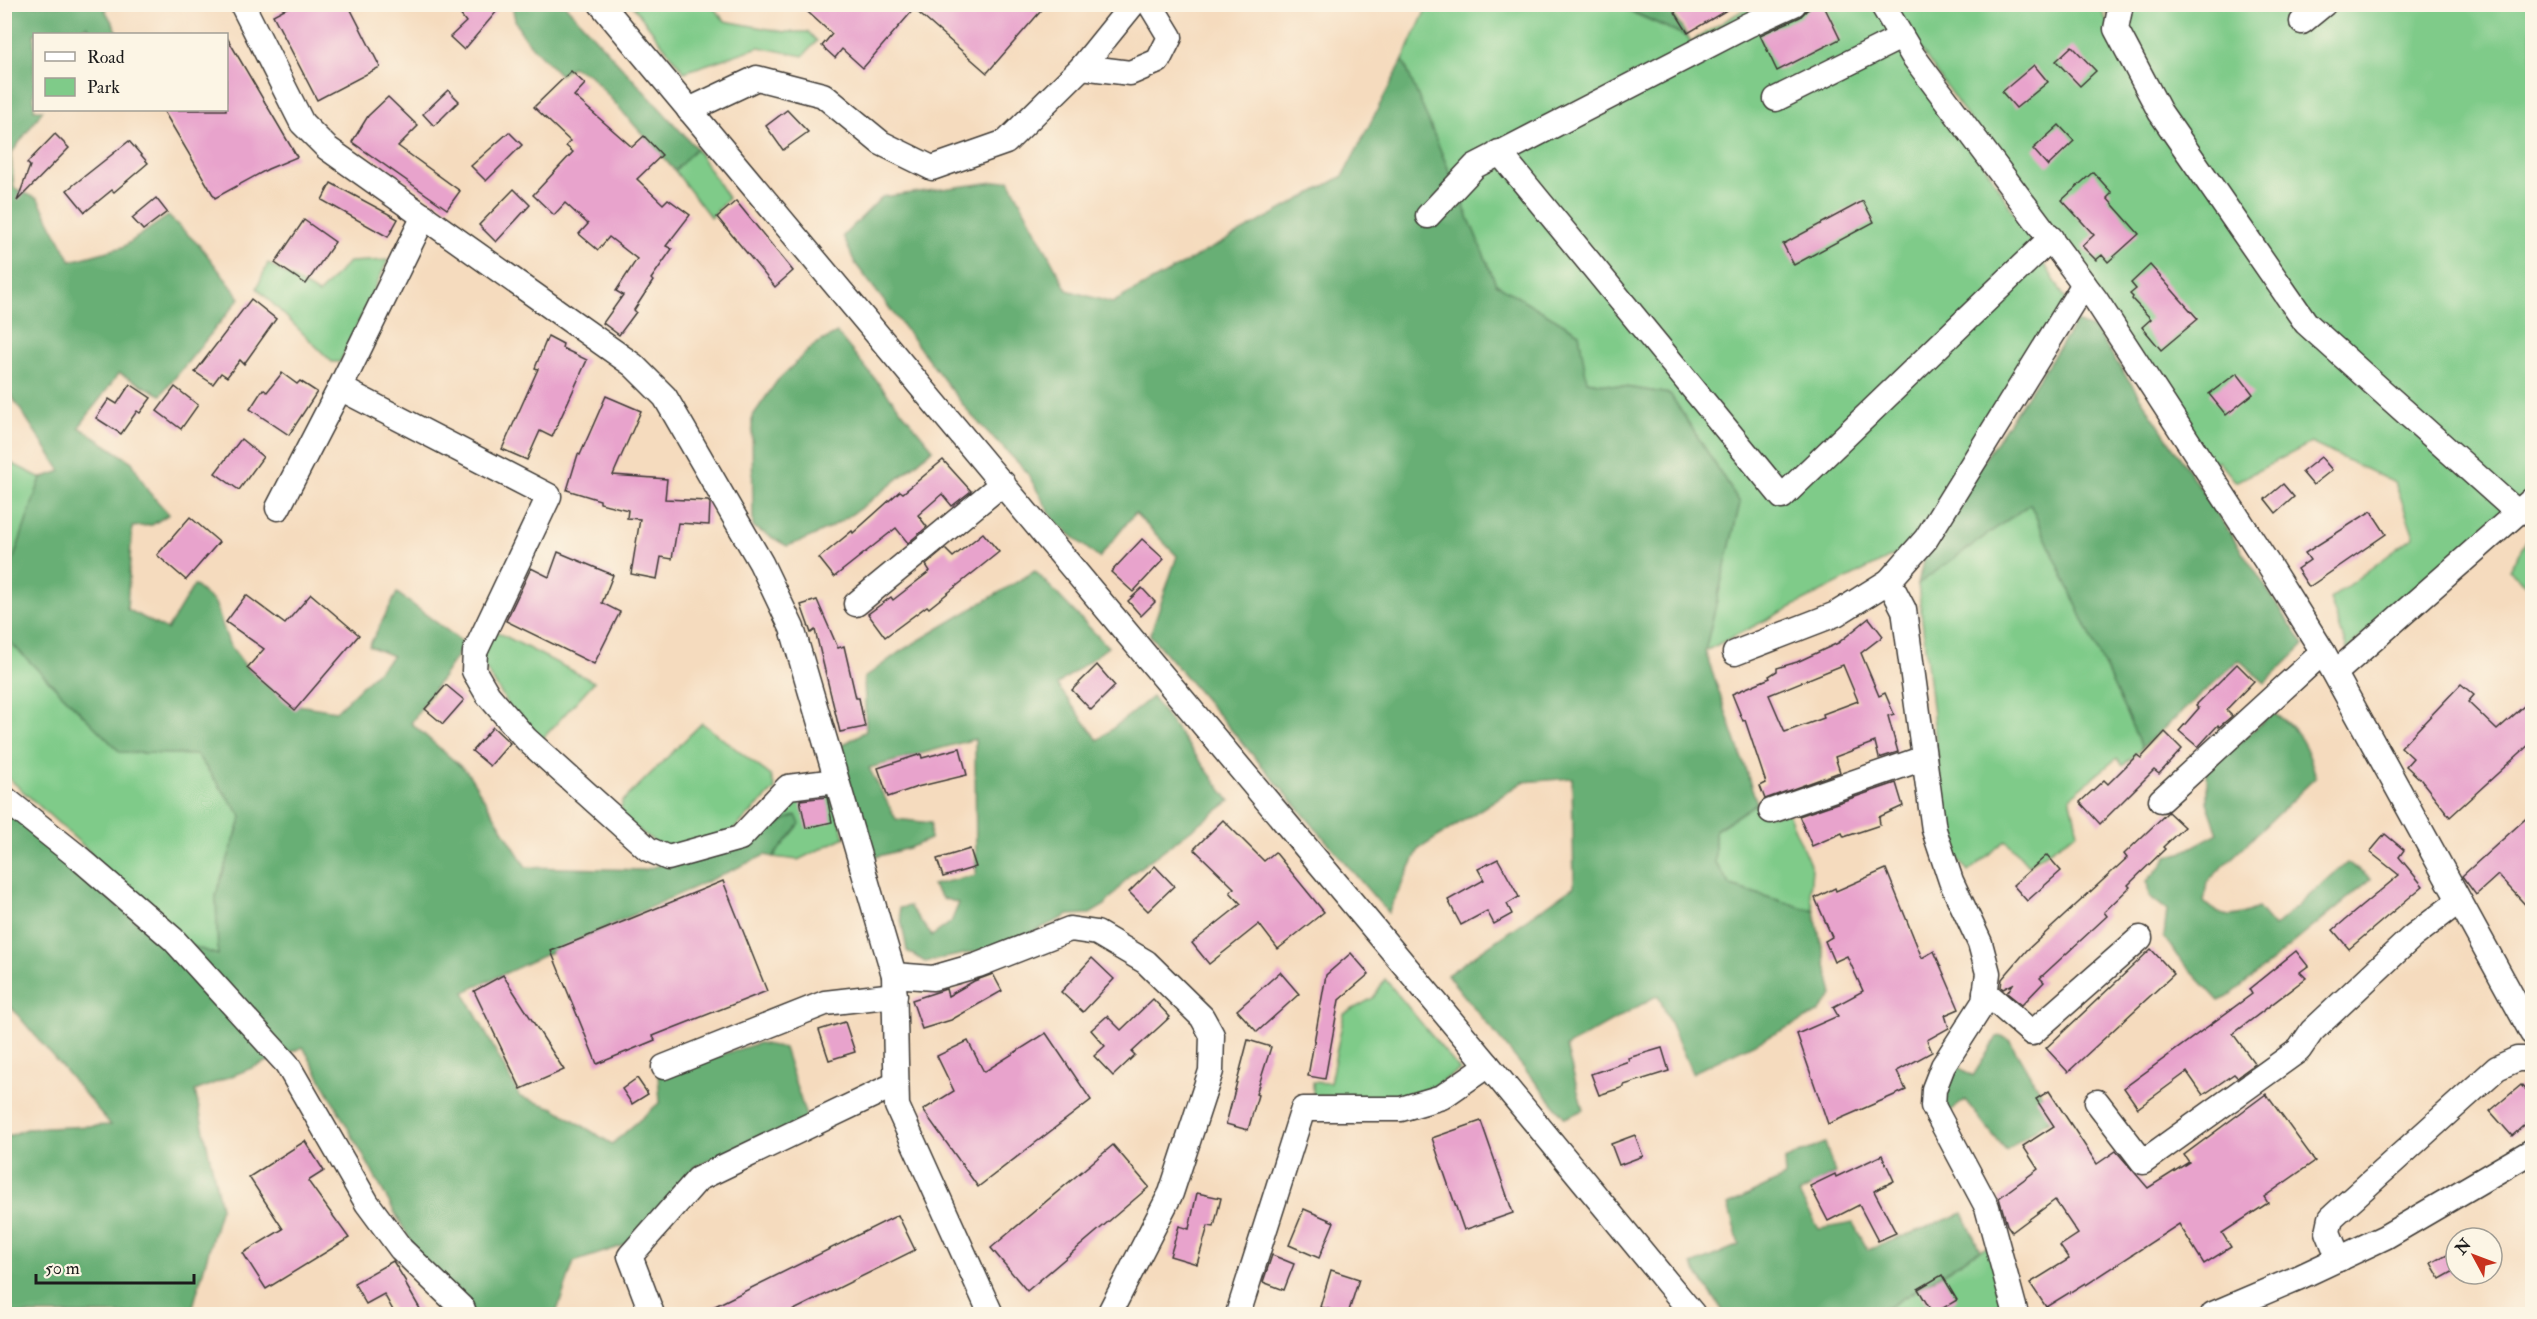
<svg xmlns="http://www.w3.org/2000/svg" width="2537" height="1319" viewBox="0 0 2537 1319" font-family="'IM FELL Double Pica',serif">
	<rect width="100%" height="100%" fill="#fcf5e5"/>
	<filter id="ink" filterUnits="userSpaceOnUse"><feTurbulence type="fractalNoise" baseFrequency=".0167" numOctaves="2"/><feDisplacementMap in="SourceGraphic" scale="12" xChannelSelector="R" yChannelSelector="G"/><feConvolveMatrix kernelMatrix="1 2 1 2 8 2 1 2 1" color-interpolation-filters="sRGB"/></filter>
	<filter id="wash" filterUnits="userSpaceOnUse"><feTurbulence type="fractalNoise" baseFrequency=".008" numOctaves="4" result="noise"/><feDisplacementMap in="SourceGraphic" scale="24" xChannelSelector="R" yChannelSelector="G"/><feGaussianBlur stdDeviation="1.35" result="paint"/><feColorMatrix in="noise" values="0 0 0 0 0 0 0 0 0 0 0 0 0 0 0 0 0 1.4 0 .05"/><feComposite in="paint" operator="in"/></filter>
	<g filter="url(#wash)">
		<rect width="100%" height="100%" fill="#f5dbbe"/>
		<g fill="#7fcb89" stroke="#4e7452" stroke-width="1.5">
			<path d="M632 5H711L725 21 785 32H808L817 41 803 56 759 47 684 72Z"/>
			<path d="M1428 5H1615L1688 37 1691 42 1751 5H1883L1943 96 2070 306 1926 539 1705 651 1740 503 1670 394 1586 381 1579 333 1496 284 1403 60Z"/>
			<path d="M1890 5H2099L2113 34 2195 178 2103 5H2532V488L2347 649 2330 599 2414 536 2395 483 2311 443 2236 482 2218 460 2210 468Z"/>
			<path d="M695 147 728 198 711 218 675 171Z"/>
			<path d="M388 260 340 362H332L257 288 268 263 318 294 349 262Z"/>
			<path d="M5 460 41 478 5 584Z"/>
			<path d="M2030 504 2142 748 2123 765 2117 758 2070 797 2078 832 2028 865 2006 840 1968 872 1948 846 1918 584Z"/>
			<path d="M2532 531V589L2509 570Z"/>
			<path d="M493 630 594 682 535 747 475 652Z"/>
			<path d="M5 637 120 752 197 755 242 817 216 894 218 955 148 931 88 850 5 775Z"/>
			<path d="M702 723 771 776 775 789 731 832 664 849 620 816 622 802Z"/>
			<path d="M828 786 845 837 798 860 773 857 796 828 792 817 737 840 793 790Z"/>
			<path d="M1757 803 1770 815 1788 813 1812 869 1810 891 1814 911 1731 886 1715 863V831Z"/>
			<path d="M1385 979 1460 1070 1429 1089 1394 1098 1313 1096V1082L1330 1083 1344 1014 1373 998Z"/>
			<path d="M1997 1244 2016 1314H1863L1889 1307 1980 1250Z"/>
		</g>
		<g fill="#67af75" stroke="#426648" stroke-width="1.5">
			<path d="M5 5H108L105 10 119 34H91L87 26 71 34H34V110H43L11 154 14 188 38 199 71 261 123 247 168 216 201 247 240 298 161 395 119 373 79 427 132 462 148 491 169 514 152 525 132 527 127 609 167 630 194 585 215 603 229 644 247 668 291 704 336 711 393 656 369 646 397 593 465 644 411 723 468 773 526 867 644 870 756 834 796 815 800 824 773 857 765 855 464 992 520 1097 554 1108 612 1144 660 1102 658 1074 759 1043 784 1048 807 1119 697 1166 625 1245 574 1262 556 1314H451L303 1047 195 1091 221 1207 191 1314H5L4 1138 26 1129 111 1125 5 1000V806L7 804 73 869 148 931 218 955 216 894 242 817 197 755 120 752 5 637V584L41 478 61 471 5 386Z"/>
			<path d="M513 5H565L696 148 675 171 590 75 572 67 560 75C543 56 511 33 513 5Z"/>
			<path d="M1617 5H1666L1688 37Z"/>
			<path d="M1403 60 1496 284 1579 333 1587 381 1670 394 1740 503 1705 651 1757 803 1715 830V863L1731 886 1814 911 1833 995 1818 1013 1692 1073 1658 995 1566 1047 1583 1110 1565 1118 1447 975 1574 886 1572 778 1523 782 1419 849 1388 913 1150 635 1177 556 1135 513 1099 558 1055 522 1026 471 970 414 855 263 843 236 882 197 1009 180 1067 290 1112 303 1343 176Z"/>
			<path d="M2076 322 2095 329 2304 645 2265 683 2239 660 2142 748 2030 504 1918 584 1926 547Z"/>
			<path d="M837 333 933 449C889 487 844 528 787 546L753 527 752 417 777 381 814 345Z"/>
			<path d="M1035 571 1108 647 1057 685 1098 740 1152 697 1230 801 1130 875 1105 905 1090 914 1069 915 1003 946 925 962 907 951 899 908 909 906 932 936 951 922 959 903 942 898 932 885 976 875 975 739 869 768 896 819 931 823 930 839 909 848 875 857 832 751 866 731 864 678 901 651Z"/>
			<path d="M2273 713C2300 729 2308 748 2316 777L2207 882 2204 902C2223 921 2235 918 2258 908L2274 927 2347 862 2371 879 2228 997 2219 1001 2177 956 2164 936 2167 910 2149 896 2147 881 2163 864 2167 856 2181 853 2218 833 2207 802V770Z"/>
			<path d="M2002 1036 2010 1041 2054 1116 2006 1151 1965 1100 1947 1114 1943 1112 1947 1076 1955 1065 1973 1076 1997 1037Z"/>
			<path d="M1825 1143 1835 1173 1799 1194 1819 1229 1853 1223 1868 1250 1963 1213 1980 1250 1889 1307 1863 1314H1725L1692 1265 1739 1245 1728 1205 1785 1177 1784 1160Z"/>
		</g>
		<g id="blocks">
			<g fill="#e8a3cc" fill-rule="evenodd">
				<path d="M294 4H348L380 67 317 100 273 15Z"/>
				<path d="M469 4H503L464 50 450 37 466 22 460 14Z"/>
				<path d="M799 4H1047L987 73 914 9 863 68 842 49 835 58 822 46 832 34Z"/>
				<path d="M1670 4H1737L1688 33Z"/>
				<path d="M1817 4H1823L1840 39 1777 71 1760 35 1800 17 1807 10Z"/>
				<path d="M226 36 297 157 268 169 215 198 163 110H226Z"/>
				<path d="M2072 46 2096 71 2080 86 2056 61Z"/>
				<path d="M2034 65 2048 82 2016 108 2002 92Z"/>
				<path d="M571 71 585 84 574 96 632 147 644 136 662 155 637 179 663 204 668 199 690 215 666 246 672 249 651 279 653 281 634 310 636 312 619 335 603 323 623 295 616 291 637 259 609 237 598 250 579 234 588 224 565 203 554 215 533 195 573 152 566 146 570 141 534 107Z"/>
				<path d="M448 90 459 101 434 126 423 114Z"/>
				<path d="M388 97 418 126 398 146 460 191 447 209 352 142 368 116Z"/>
				<path d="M787 110 808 132 783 150 766 126Z"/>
				<path d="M2059 125 2074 141 2048 166 2033 149Z"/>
				<path d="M509 132 522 145 486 181 471 166Z"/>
				<path d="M55 134 69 148 17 201 30 166 27 163Z"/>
				<path d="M129 141 148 163 114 192 112 190 85 212 67 190Z"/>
				<path d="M2093 172 2112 193 2107 198 2139 234 2108 262 2102 255 2096 260 2082 246 2094 235 2062 200Z"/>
				<path d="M331 183 398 219 388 237 322 200Z"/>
				<path d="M514 189 530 205 496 242 479 225Z"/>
				<path d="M156 198 167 212 143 230 132 218Z"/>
				<path d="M736 201 793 271 775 287 717 217Z"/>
				<path d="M1863 201 1874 222 1794 265 1783 244Z"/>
				<path d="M304 220 335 242 306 284 275 263Z"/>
				<path d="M2150 265 2198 319 2161 350 2142 327 2151 319 2132 299 2133 297 2130 294 2136 289 2131 283Z"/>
				<path d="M251 299 276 319 244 364 240 360 227 377 221 373 213 384 195 372Z"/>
				<path d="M548 336 563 344 562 348 587 360 552 437 540 431 527 460 502 449 538 369 535 368Z"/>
				<path d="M282 373 297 384 300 381 317 392 289 435 250 409 263 389 267 392Z"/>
				<path d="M2237 373 2253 394 2226 415 2209 394Z"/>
				<path d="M130 384 151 398 140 413 137 411 121 434 96 418 109 399 117 404Z"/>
				<path d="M175 387 198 405 181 429 157 411Z"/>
				<path d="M606 396 641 411 613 475 667 479 665 499 708 501 710 503 709 525 678 523 672 559 661 557 657 579 631 574 640 519 627 518 628 510 600 503V500L567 490 578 454 580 455Z"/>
				<path d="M241 439 263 457 239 490 215 473Z"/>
				<path d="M2321 457 2332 470 2313 485 2302 472Z"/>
				<path d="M943 460 971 491 952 506 942 494 918 515 927 527 908 543 896 528 834 577 819 558 852 531 853 533 900 491 903 493Z"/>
				<path d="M2283 484 2294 497 2276 513 2265 499Z"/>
				<path d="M2371 511 2386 534 2309 587 2297 569 2310 560 2305 553Z"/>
				<path d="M190 517 219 542 186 580 157 555Z"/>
				<path d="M983 533 999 552 929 608 927 606 885 637 868 614 891 597 893 600 930 571 926 565 945 549 953 557Z"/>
				<path d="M1142 539 1164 559 1133 592 1111 572Z"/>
				<path d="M558 552 613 575 602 603 620 612 594 664 506 621 531 568 549 577Z"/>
				<path d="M1142 588 1155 602 1141 616 1128 601Z"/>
				<path d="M311 594 359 635 295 710 247 668 264 649 226 622 246 595 285 624Z"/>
				<path d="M817 600 838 648 844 646 856 698H859L865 727 840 732 815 630 811 633 801 605Z"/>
				<path d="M1869 618 1883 636 1861 653 1879 696 1885 693 1894 714 1888 716 1898 752 1879 758 1875 742 1835 757 1840 772 1765 799 1760 786 1766 783 1745 720 1743 721 1732 694 1770 678 1769 676 1777 671V668L1797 662 1838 643ZM1843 665 1858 701 1823 714 1824 718 1785 732 1769 695Z"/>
				<path d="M2237 664 2254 681 2226 710 2232 716 2219 727 2218 725 2198 747 2179 731 2199 708 2196 705Z"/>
				<path d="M1097 665 1115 686 1091 710 1072 690Z"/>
				<path d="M2461 684 2474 695 2468 702 2497 730 2532 699V742L2450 817 2421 780 2406 766 2413 758 2401 747Z"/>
				<path d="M446 685 464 700 443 724 425 709Z"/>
				<path d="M493 727 510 743 490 766 472 751Z"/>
				<path d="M2165 732 2182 749 2159 774 2154 770 2100 824 2080 802 2104 780 2108 784 2137 755 2141 758Z"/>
				<path d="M960 748 967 775 917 787 888 797 878 768 921 754 922 758Z"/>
				<path d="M1896 783 1903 806 1879 817 1880 825 1844 837 1842 833 1812 846 1799 816Z"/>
				<path d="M827 797 832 822 806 828 800 800Z"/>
				<path d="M2168 812 2184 827 2163 847 2165 849 2128 885 2130 887 2104 912 2107 916 2040 978 2044 982 2022 1005 2007 993 2013 984 2003 989 2001 987 2002 979 2027 950 2127 858 2124 854Z"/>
				<path d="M2532 813V912L2498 875 2476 895 2462 876Z"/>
				<path d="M1223 820 1264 861 1275 852 1324 912 1278 949 1259 924 1209 964 1192 943 1241 904 1230 892 1234 888 1194 849Z"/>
				<path d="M2385 834 2404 850 2399 857 2423 886 2349 949 2333 930 2399 875 2370 852Z"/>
				<path d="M970 849 976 867 943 877 937 859Z"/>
				<path d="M2047 855 2061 871 2027 901 2013 885Z"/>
				<path d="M1498 859 1519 897 1507 904 1512 914 1494 924 1487 911 1461 925 1448 900 1484 880 1478 869Z"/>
				<path d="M1155 866 1174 886 1148 911 1129 892Z"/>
				<path d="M1886 869 1922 958 1934 951 1959 1009 1945 1015 1949 1028 1927 1040 1932 1052 1897 1071 1906 1090 1828 1124 1797 1034 1838 1016 1833 1007 1863 991 1847 956 1834 962 1825 941 1832 937 1815 898 1835 888 1836 891Z"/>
				<path d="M723 881 767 991 653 1036 655 1040 597 1064 551 951Z"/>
				<path d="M2151 949 2174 974 2068 1072 2046 1048Z"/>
				<path d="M2296 951 2308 966 2300 972 2306 978 2233 1034 2255 1064 2237 1077 2234 1074 2203 1095 2187 1072 2138 1108 2124 1088 2252 994 2249 989Z"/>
				<path d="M1351 953 1369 974 1339 1000 1325 1079 1308 1076 1326 975Z"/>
				<path d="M1092 958 1114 979 1083 1012 1061 992Z"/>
				<path d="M1280 972 1299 994 1257 1032 1237 1010Z"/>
				<path d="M993 974 1002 991 951 1020 922 1029 912 1000 946 989 948 996 974 981Z"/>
				<path d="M503 975 564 1070 521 1089 474 991Z"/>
				<path d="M1153 999 1170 1017 1132 1052 1135 1055 1113 1076 1094 1056 1105 1046 1091 1030 1107 1016 1121 1030Z"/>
				<path d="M845 1022 855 1052 829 1060 819 1030Z"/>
				<path d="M1046 1033 1091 1100 978 1187 923 1110 954 1091 937 1056 968 1041 984 1072Z"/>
				<path d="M1248 1040 1271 1047 1256 1094 1258 1095 1248 1130 1226 1124Z"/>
				<path d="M1662 1048 1669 1071 1624 1085V1087L1599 1095 1591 1074 1629 1061 1628 1058Z"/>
				<path d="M637 1078 648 1094 632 1104 622 1089Z"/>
				<path d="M2521 1085 2532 1098V1118L2512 1136 2490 1111Z"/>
				<path d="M2049 1091 2097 1164 2116 1151 2148 1188 2189 1162 2184 1155 2266 1094 2315 1161 2264 1197 2268 1203 2222 1233 2231 1247 2204 1264 2179 1224 2086 1285 2085 1283 2046 1307 2030 1283 2069 1259 2060 1246 2078 1234 2055 1200 2012 1232 2007 1225 1999 1198 2038 1169 2023 1146 2054 1126 2036 1099Z"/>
				<path d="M1481 1121 1513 1213 1464 1230 1432 1138Z"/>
				<path d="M1635 1135 1643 1156 1619 1165 1611 1144Z"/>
				<path d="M305 1141 324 1171 308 1181 349 1238 266 1289 243 1253 283 1229 249 1177Z"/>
				<path d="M1113 1145 1149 1187 1027 1291 991 1248Z"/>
				<path d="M1882 1155 1894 1181 1874 1191 1896 1233 1878 1241 1859 1205 1828 1221 1810 1186 1835 1174 1836 1177Z"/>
				<path d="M1197 1193 1221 1198 1214 1227 1208 1226 1197 1264 1170 1256 1179 1226 1189 1229Z"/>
				<path d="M1304 1209 1334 1222 1319 1258 1289 1245Z"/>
				<path d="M898 1215 915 1250 786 1314H699Z"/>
				<path d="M2456 1249V1270L2440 1279 2431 1263Z"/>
				<path d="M1272 1255 1294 1264 1284 1290 1263 1282Z"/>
				<path d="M393 1261 406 1282 405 1283 423 1314H395L384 1294 366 1304 354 1283Z"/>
				<path d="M1331 1270 1359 1279 1348 1314 1320 1307Z"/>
				<path d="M1942 1275 1957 1300 1933 1314 1918 1289Z"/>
			</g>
		</g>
	</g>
	<g filter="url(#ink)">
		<use href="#blocks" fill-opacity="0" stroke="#3d3934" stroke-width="1.5"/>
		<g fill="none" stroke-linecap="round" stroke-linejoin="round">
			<g stroke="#3d3934" stroke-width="27">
				<g id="minor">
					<path d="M242 4 302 123 327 148 633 365 665 397 761 563 792 628 894 975 897 1106 991 1314"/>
					<path d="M601 4 1488 1065 1693 1314"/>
					<path d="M1882 4 1913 56 2096 300 2268 564 2323 652 2532 1033"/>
					<path d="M2121 4 2116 29 2160 112 2306 323 2518 513"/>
					<path d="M2302 22 2324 4"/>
					<path d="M1082 67 1130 73 1158 61 1170 37 1150 4"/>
					<path d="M1776 99 1901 37"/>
					<path d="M689 110 757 78 823 95 881 143 932 168 1006 142 1082 67 1133 4"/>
					<path d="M1499 152 1782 497 2051 238"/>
					<path d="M1428 216 1475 166 1748 25 1794 4"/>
					<path d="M340 388 549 496 475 652 474 671 488 695 526 739 648 849 668 858 740 838 788 787 836 781"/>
					<path d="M278 508 340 388 424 216"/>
					<path d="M1889 581 1904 610 1934 830 1951 881 1980 943 1988 973 1984 1002 1943 1066 1934 1089 1933 1106 1987 1207 2016 1314"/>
					<path d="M856 604 1003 483"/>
					<path d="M1735 653 1836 614 1889 581 1926 539 2084 284"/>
					<path d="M2335 673 2532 500"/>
					<path d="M4 798 78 857 173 939 287 1064 367 1203 401 1249 463 1309 464 1314"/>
					<path d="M2161 800 2323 652"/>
					<path d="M1771 811 1924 758"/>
					<path d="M894 975 933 978 978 965 1070 929 1097 933 1146 962 1202 1017 1212 1035 1211 1071 1171 1193 1109 1314"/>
					<path d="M1985 992 2032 1033 2140 938"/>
					<path d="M664 1067 825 1003 895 995"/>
					<path d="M2097 1102 2143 1162 2299 1050 2312 1031 2412 937 2459 901"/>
					<path d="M2339 1259 2328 1232 2331 1218 2497 1068 2517 1059H2532"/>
					<path d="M652 1314 630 1256 698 1179 896 1084"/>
					<path d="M1238 1314 1303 1109H1401L1442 1097 1488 1065"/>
					<path d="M2213 1314 2300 1277 2385 1237 2532 1151"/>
				</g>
			</g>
			<use href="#minor" stroke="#fff" stroke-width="24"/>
		</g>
	</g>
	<rect width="2537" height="1319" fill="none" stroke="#fcf5e5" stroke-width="24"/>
	<rect x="33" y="33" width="195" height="78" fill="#fcf5e5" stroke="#a29e95" stroke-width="1.5"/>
	<rect x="45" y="52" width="30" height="9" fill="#ffffff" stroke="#a29e95" stroke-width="1.5"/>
	<text x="87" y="63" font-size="18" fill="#1c1c1c">Road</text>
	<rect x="45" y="78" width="30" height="18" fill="#7fcb89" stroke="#a29e95" stroke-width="1.5"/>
	<text x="87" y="93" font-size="18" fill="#1c1c1c">Park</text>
	<g transform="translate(2474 1256) rotate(311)"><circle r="28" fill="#fcf5e5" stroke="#a29e95" stroke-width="1.5"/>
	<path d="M0-4.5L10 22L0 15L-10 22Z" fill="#c8321e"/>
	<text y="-9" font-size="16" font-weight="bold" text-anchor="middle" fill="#1c1c1c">N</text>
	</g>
	<path d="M36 1274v9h158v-9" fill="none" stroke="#1c1c1c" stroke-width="3"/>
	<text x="45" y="1274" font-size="18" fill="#1c1c1c" stroke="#fcf5e5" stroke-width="4.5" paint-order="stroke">50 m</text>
</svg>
